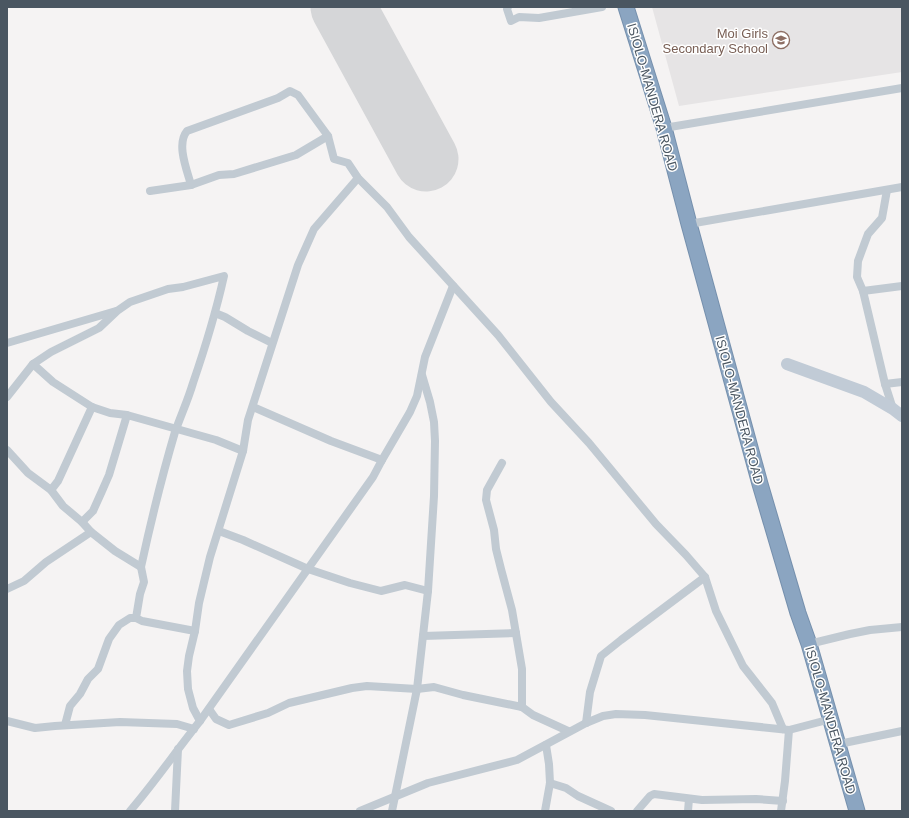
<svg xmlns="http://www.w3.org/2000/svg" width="909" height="818" viewBox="0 0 909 818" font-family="Helvetica,sans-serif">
	<rect width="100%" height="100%" fill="#f5f3f3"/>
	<path fill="#e6e4e5" d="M652 7H902V72L679 106Z"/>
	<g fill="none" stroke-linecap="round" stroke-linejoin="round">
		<path stroke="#d5d6d8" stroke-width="65" d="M343 7 426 159"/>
		<g stroke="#7690ad" stroke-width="17">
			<path id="highway" d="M626 7 664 128 689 224 760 484 798 613 809 644 857 811"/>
		</g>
		<g stroke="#c1cad2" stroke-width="8">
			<path d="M508 7 507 9 511 21 519 17 539 18 602 7"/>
			<path d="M664 128 902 88"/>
			<path d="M191 185C187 170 176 144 187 131L278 98 290 91 298 95 328 136"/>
			<path d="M887 190 882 218 868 234 858 261 857 277 863 291 885 384 893 409"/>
			<path d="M150 191 191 185 219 175 234 174 296 155 328 136 334 159 348 163 358 178 387 207 409 237 498 335 551 402 589 443 656 524 686 555 705 577 716 611 743 666 772 703 783 729"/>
			<path d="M689 224 902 187"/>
			<path d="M863 291 902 286"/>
			<path d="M215 313 225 317 248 331 272 343"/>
			<path d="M7 343 116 311"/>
			<path d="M33 364 53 382 92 407 110 413 127 415 216 440 243 451"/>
			<path d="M885 384 902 382"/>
			<path d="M7 397 33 364 51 352 99 328 117 311 130 302 168 289 183 287 224 276C216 312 205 348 193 383 188 400 181 415 175 432 162 476 151 521 141 567"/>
			<path d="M253 407 331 441 382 460"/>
			<path d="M7 450 28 473 51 490 63 506 82 522 91 532"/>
			<path d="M502 463 487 490 486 500 494 530 496 549 501 569 512 610 522 669V707"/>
			<path d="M51 490 58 481 92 407"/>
			<path d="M82 522 93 511 102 491 109 475 127 415"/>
			<path d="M219 531 243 540 308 569 350 583 381 591 405 585 428 591"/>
			<path d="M7 589 24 581 46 562 91 532 115 551 141 567 144 582 140 594 136 618 142 621 195 631"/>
			<path d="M423 636 516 633"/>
			<path d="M809 644 850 634 870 630 902 627"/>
			<path d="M209 709 216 719 229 725 268 713 289 703 352 688 367 686 417 689 434 687 463 695 522 707 533 715 568 731"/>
			<path d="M7 721 35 728 55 726 120 722 177 724 194 729"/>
			<path d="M200 721 193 708 188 689 187 671 189 656 195 631 199 603 210 557 243 451 248 420 298 265 314 229 358 178"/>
			<path d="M586 723 590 692 601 656 621 640 705 577"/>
			<path d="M65 725 70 706 80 694 88 679 98 669 109 639 119 625 130 618H136"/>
			<path d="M839 744 902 731"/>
			<path d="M550 783 566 788 578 796 611 811"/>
			<path d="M130 811C155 782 176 751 200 721L373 477 382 460 410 412 417 396 425 357 453 286"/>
			<path d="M175 811 178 749"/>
			<path d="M360 811 428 783 517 760 586 723 603 716 616 714 645 715 789 730 831 719"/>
			<path d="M392 811 417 689 428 591 434 496 435 441 434 422 430 402 422 375"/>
			<path d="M545 811 550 783 549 764 546 745"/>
			<path d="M637 811 650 796 654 794 702 800 756 799 783 801"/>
			<path d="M688 811 689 799"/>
			<path d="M781 811 785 781 789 730"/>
		</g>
		<path stroke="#c1cbd6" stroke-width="12" d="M787 364 864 392 893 409 902 416"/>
		<use href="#highway" stroke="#8ba5c1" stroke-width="15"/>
	</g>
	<defs>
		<g id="school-ring" transform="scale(0.9)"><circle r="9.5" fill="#fff" stroke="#8d6e63" stroke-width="1.5"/><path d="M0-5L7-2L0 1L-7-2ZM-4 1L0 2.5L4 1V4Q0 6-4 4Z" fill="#8d6e63"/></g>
	</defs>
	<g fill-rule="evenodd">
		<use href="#school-ring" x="781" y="40"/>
	</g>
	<g text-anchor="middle" stroke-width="3" stroke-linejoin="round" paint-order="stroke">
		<g font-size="13" fill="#785e54" stroke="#fff" text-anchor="end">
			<text x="768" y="38">Moi Girls<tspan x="768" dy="15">Secondary School</tspan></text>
		</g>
		<g font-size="13" fill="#4a5661" stroke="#fff">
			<text transform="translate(653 97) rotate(74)" y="5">ISIOLO-MANDERA ROAD</text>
			<text transform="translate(740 410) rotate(75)" y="5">ISIOLO-MANDERA ROAD</text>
			<text transform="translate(831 720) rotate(74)" y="5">ISIOLO-MANDERA ROAD</text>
		</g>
	</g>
	<rect width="909" height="818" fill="none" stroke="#4a5661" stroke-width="16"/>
</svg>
